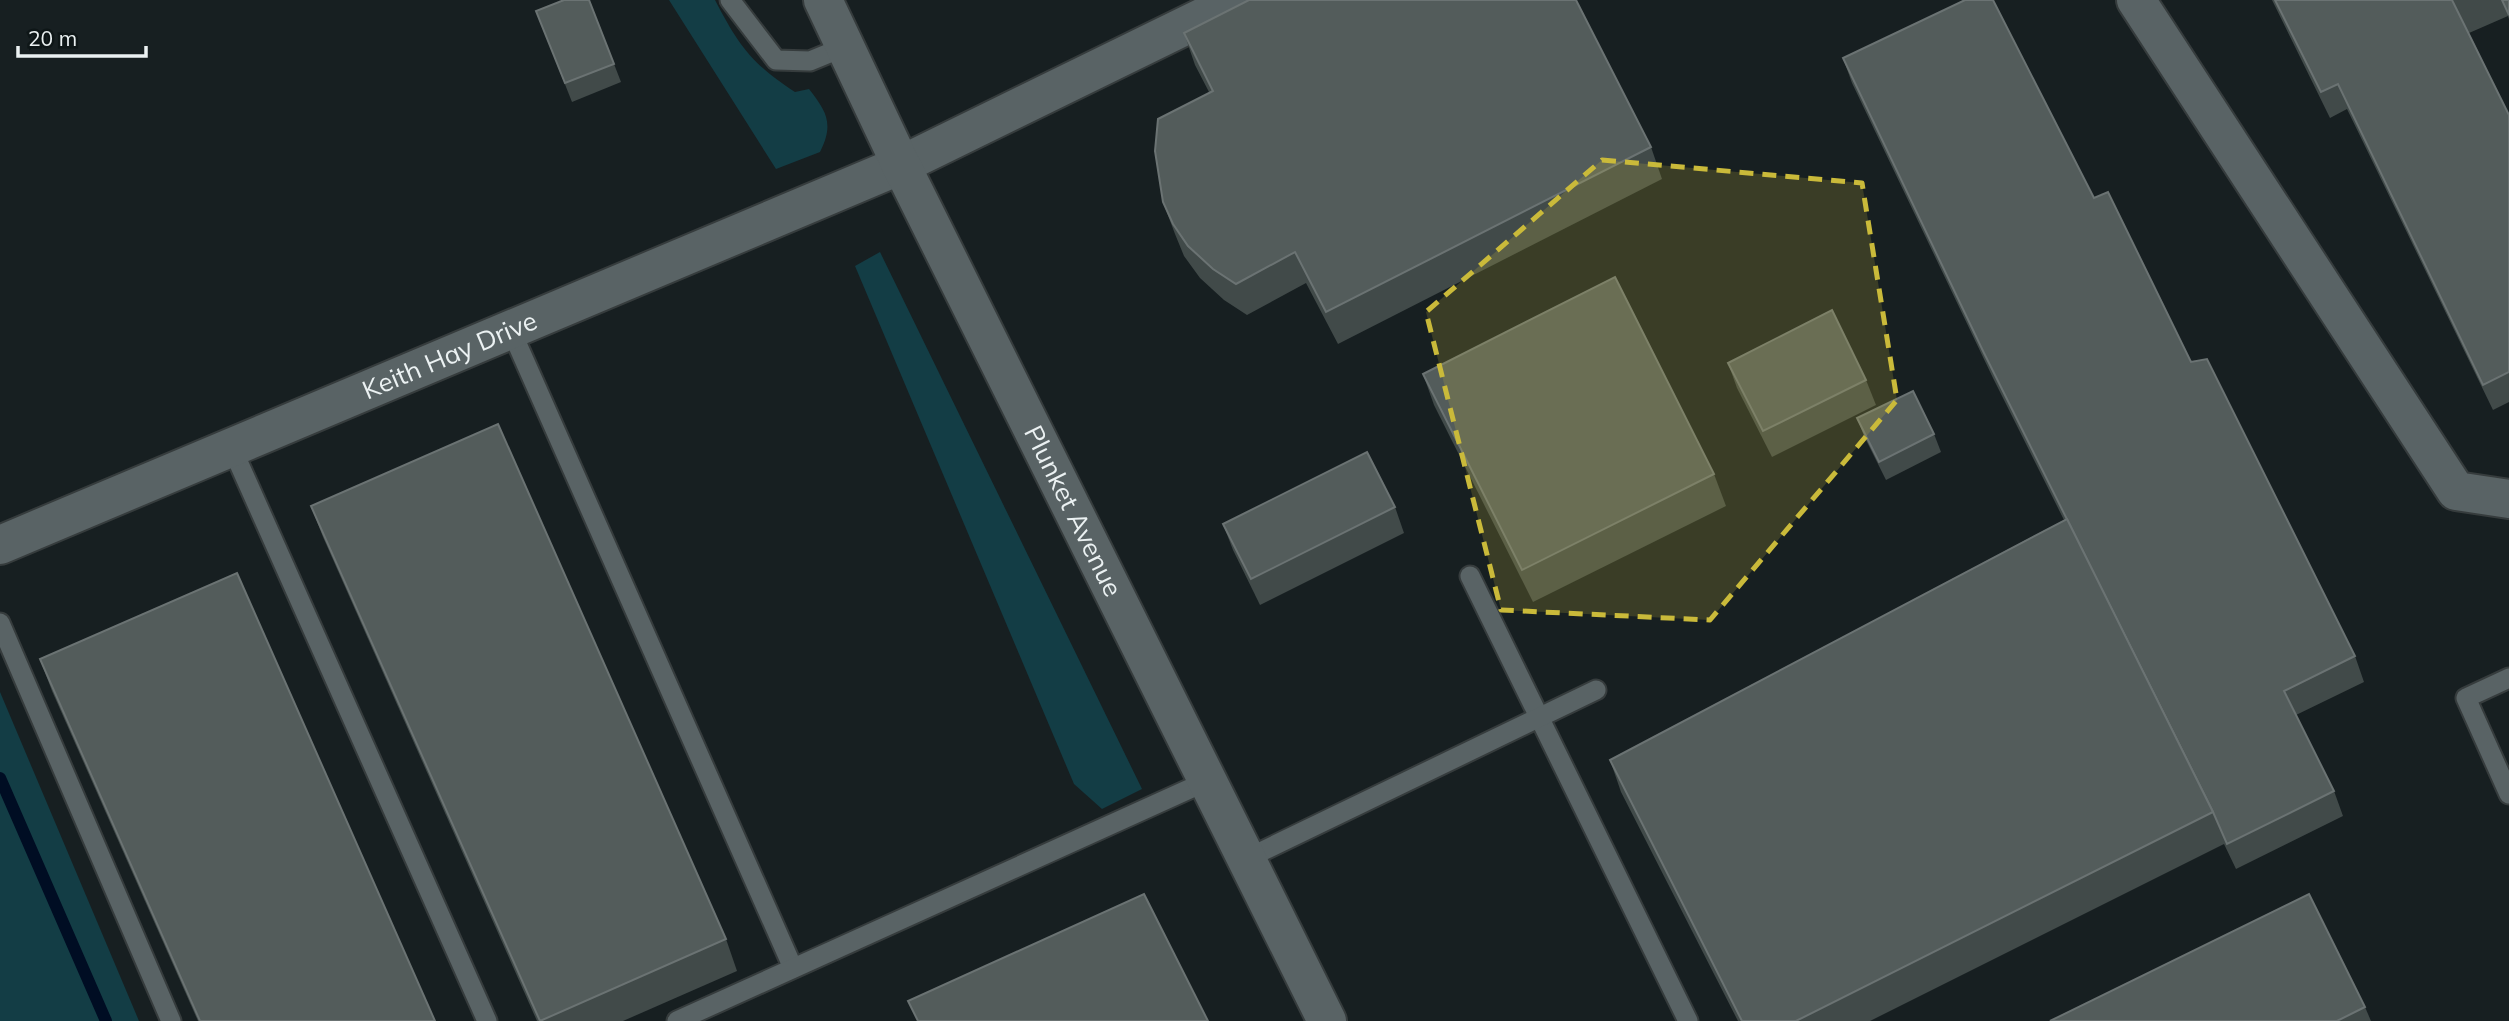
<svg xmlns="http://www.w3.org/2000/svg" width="2509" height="1021" viewBox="0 0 2509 1021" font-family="Mulish,sans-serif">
	<rect width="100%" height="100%" fill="#171f21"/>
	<g fill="#133d45">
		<path d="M669 0H715C739 46 751 63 795 92L809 89C827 112 834 124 820 152L776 169Z"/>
		<path d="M880 252 1142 789 1102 809 1074 784 855 266Z"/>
		<path d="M0 692 139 1021H0Z"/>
	</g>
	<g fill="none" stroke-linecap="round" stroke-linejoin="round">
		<path stroke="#000d23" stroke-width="12" d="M0 778 106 1021"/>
		<g stroke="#363c3d" stroke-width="23">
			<g id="lane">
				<path d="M730 0 776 60 810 61 844 47"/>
				<path d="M511 330 793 968"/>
				<path d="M232 448 487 1021"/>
				<path d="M1470 576 1688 1021"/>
				<path d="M0 623 171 1021"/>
				<path d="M2509 678 2466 698 2509 794"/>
				<path d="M1246 859 1596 690"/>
				<path d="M677 1021 1207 781"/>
			</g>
		</g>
		<g stroke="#363c3d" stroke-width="42">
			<g id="street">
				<path d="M2136 0 2456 491 2509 499"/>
				<path id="s1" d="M0 545 901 165 1238 0"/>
			</g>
		</g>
		<g stroke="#363c3d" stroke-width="42">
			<g id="secondary">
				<path id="s2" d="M823 0 901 165 1327 1021"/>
			</g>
		</g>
		<use href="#lane" stroke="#596365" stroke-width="19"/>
		<use href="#street" stroke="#596365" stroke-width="38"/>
		<use href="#secondary" stroke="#596365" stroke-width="38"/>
	</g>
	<g fill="#414a49">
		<path d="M2272 0H2509V19L2508 16 2469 33 2509 115V402L2493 410 2347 109 2330 118Z"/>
		<path d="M536 11 614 64 621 82 572 102Z"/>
		<path d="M1184 33 1651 147 1662 179 1338 344 1306 283 1247 315 1224 300 1200 278 1184 256 1175 234 1163 202 1209 92 1195 65Z"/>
		<path d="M1843 58 2094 198 2191 362 2355 656 2364 682 2296 715 2334 791 2343 816 2236 869 2224 844 1870 1021H1738L1621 792 1610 760 2064 520 1993 378 1852 83Z"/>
		<path d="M1728 363 1866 380 1876 405 1772 457 1737 388Z"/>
		<path d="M1423 374 1714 474 1726 506 1533 602 1434 405Z"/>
		<path d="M1857 418 1934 434 1941 452 1886 480 1864 436Z"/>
		<path d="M311 506 726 939 737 971 623 1021H537L323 537Z"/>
		<path d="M1395 507 1404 533 1260 605 1233 550 1223 524Z"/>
		<path d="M40 659 435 1021H198L52 691Z"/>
		<path d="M2365 1007 2371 1021H2050Z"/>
	</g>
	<g fill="#535c5b" stroke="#6b7373" stroke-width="2">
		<path d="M564 0H589L614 64 565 83 536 11Z"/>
		<path d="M1249 0H1576L1651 147 1326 312 1295 252 1236 284 1213 269 1188 246 1173 224 1163 202 1155 151 1158 119 1213 91 1184 33Z"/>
		<path d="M1965 0H1993L2094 198 2108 192 2191 362 2207 359 2355 656 2284 691 2334 791 2227 844 2213 812 1984 353 1843 58Z"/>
		<path d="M2275 0H2452L2509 115V372L2483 385 2338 84 2321 92Z"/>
		<path d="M2502 0H2509V15Z"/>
		<path d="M1615 277 1714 474 1522 570 1423 374Z"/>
		<path d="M1832 310 1866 380 1763 431 1728 363Z"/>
		<path d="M1913 391 1934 434 1879 462 1857 418Z"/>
		<path d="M498 424 726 939 540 1021 311 506Z"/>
		<path d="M1367 452 1395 507 1251 579 1223 524Z"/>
		<path d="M2067 519 2213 812 1796 1021H1742L1610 760Z"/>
		<path d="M237 573 435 1021H200L40 659Z"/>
		<path d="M1144 894 1208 1021H918L908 1001Z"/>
		<path d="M2309 894 2365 1007 2337 1021H2050Z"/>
	</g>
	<path fill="#caba3a" fill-opacity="0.2" stroke="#caba3a" stroke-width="5" stroke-dasharray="14 9" stroke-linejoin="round" d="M1602 160 1862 183 1897 400 1710 620 1501 610 1426 312Z"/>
	<g text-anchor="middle" stroke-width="5" stroke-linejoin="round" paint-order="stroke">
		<g font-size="26" fill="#ebf1f2" stroke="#0e1617">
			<text dy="9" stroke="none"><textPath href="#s1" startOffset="488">Keith Hay Drive</textPath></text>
			<text dy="9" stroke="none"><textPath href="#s2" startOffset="569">Plunket Avenue</textPath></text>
		</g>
	</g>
	<path d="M18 46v10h128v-10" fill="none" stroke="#ebf1f2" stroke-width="3.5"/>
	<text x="28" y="46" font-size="21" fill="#ebf1f2" stroke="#0e1617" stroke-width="5" paint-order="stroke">20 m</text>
</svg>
